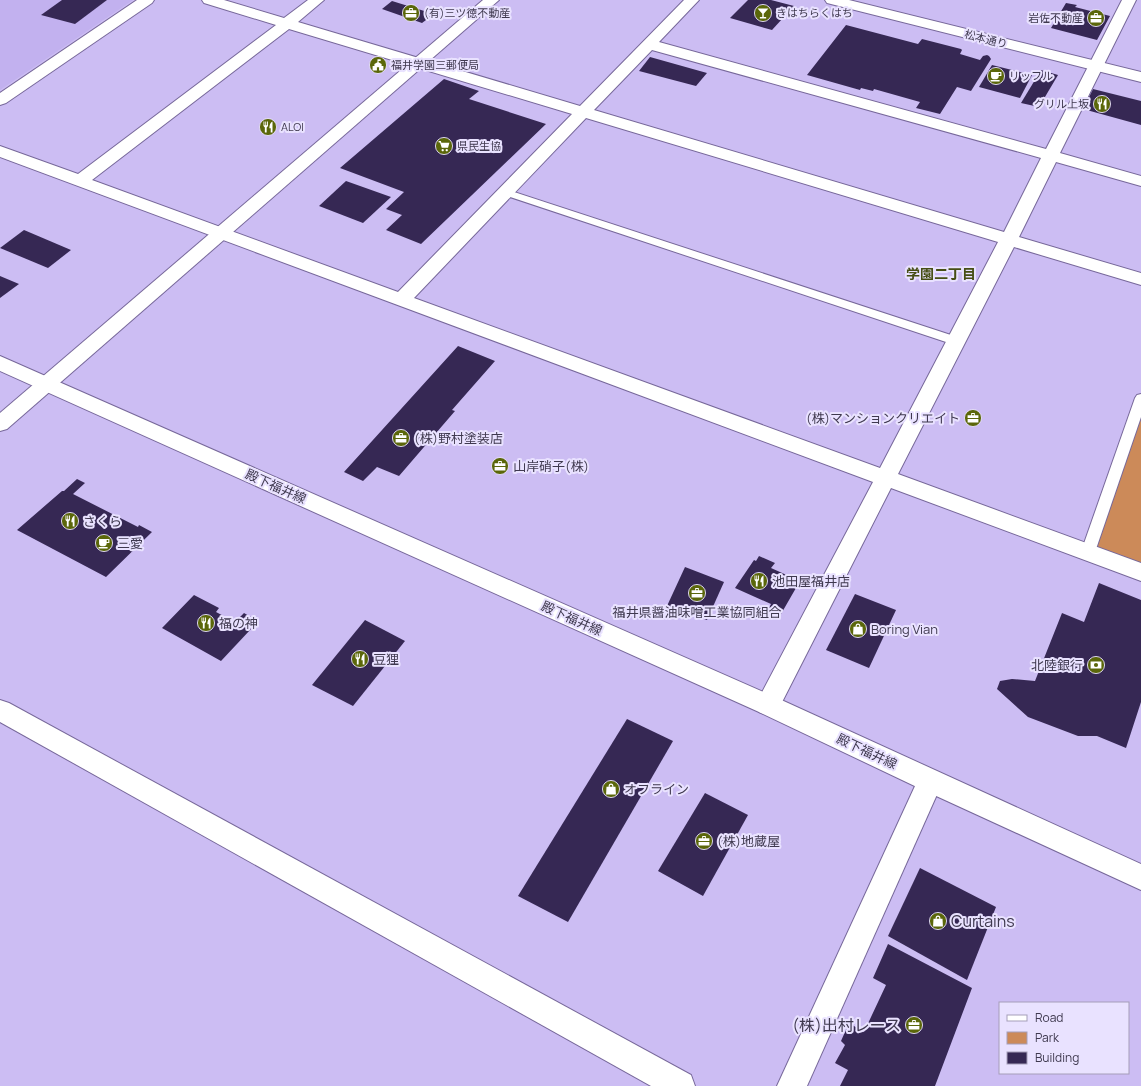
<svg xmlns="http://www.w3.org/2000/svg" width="1141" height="1086" viewBox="0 0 1141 1086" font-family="Manrope,'Noto Sans JP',sans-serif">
	<rect width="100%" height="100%" fill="#ccbdf3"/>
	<path fill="#c2b1ef" d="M0 0H133L0 90Z"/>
	<path fill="#cc8a59" d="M1141 398V572L1088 552Z"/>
	<g fill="#362854">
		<path d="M62 0H107L75 24 41 15Z"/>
		<path d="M748 0H771L794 6 772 30 730 18Z"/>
		<path d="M392 1 434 14 422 23 382 9Z"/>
		<path d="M1066 3 1077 5 1075 7 1110 16 1097 40 1051 28Z"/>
		<path d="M846 25 918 44 922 39 961 49 962 50 960 54 980 60 983 56 987 55 989 56 991 59 971 91 957 87 940 114 916 108 920 102 874 89 873 91 861 88 860 90 807 75Z"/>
		<path d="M650 57 707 73 696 86 639 71Z"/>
		<path d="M992 65 1032 75 1020 98 979 87Z"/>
		<path d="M1041 70 1058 75 1039 107 1021 103Z"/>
		<path d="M444 79 479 91 469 99 546 124 421 244 386 230 402 215 386 209 404 192 340 168Z"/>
		<path d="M1093 89 1141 101V125L1083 109Z"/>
		<path d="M346 181 391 197 363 223 319 206Z"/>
		<path d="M24 230 71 250 48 268 0 248Z"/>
		<path d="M0 276 19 284 0 298Z"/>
		<path d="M458 346 495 361 452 410 455 411 399 476 377 467 363 481 344 472Z"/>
		<path d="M77 479 85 483 73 494 138 527 139 525 152 532 106 577 17 530 62 491H64Z"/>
		<path d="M759 556 775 563 771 568 800 581 781 614 769 608 771 604 735 588 754 560 756 561Z"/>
		<path d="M685 567 724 582 707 620 667 606Z"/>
		<path d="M1099 583 1141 600V702L1126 748 1097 736H1078L1028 717 997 689 1000 681 1012 679 1035 681 1062 613 1084 622Z"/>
		<path d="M855 594 896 610 869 668 826 650Z"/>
		<path d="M194 595 219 608 216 612 235 622 244 613 254 619 247 627 251 629 221 661 162 628Z"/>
		<path d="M365 620 405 641 353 706 312 685Z"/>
		<path d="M627 719 673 741 568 922 518 896Z"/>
		<path d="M705 793 748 815 703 896 658 871Z"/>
		<path d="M920 868 996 907 967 980 888 936Z"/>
		<path d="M888 944 972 988 935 1086H840L848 1070 835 1063 845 1045 841 1041 849 1023 864 1032 886 985 873 978Z"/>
	</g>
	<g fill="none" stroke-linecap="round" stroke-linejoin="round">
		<g stroke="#77689a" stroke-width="2">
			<g id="service">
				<path d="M505 189 960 338 962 341 960 344 956 345 952 344 501 194 500 192 501 190Z"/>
				<path d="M1141 394V417L1095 552 1093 556 1088 558 1083 556 1081 552 1135 398 1137 395Z"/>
			</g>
		</g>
		<g stroke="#77689a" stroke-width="2">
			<g id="minor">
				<path d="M137 0H154L152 3 6 103 0 105V93Z"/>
				<path d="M202 0H224L284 18 308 0H324L298 22 580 106 684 0H699L659 42 1046 149 1122 0H1136L1060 153 1141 176V186L1056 162 1019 237 1141 273V285L1014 247 898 474 1141 563V581L891 488 777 712 768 715 759 712 756 705 759 698 873 482 0 157V146L78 174 276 25 204 3ZM289 29 572 114 398 292 92 180ZM652 50 1041 158 1004 232 594 110ZM586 118 998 242 880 468 414 298Z"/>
				<path d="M0 700 9 703 691 1075 695 1086H651L0 722Z"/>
				<path d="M930 770 939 773 943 781 807 1086H777L921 773Z"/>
			</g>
		</g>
		<g stroke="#77689a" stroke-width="2">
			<g id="tertiary">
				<path d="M483 0H499L7 429 0 431V413Z"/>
				<path d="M825 0H849L1141 72V82L827 3Z"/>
			</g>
		</g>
		<g stroke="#77689a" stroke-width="2">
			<path id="secondary" d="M0 356 777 698 1141 864V890L921 789 759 712 0 371Z"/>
		</g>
		<use href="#service" fill="#fff" fill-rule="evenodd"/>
		<use href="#minor" fill="#fff" fill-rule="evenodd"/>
		<use href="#tertiary" fill="#fff" fill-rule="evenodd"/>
		<use href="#secondary" fill="#fff" fill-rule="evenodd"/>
	</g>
	<defs>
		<g id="office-disc" transform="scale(0.9)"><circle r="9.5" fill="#5b670a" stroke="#e9e2ff"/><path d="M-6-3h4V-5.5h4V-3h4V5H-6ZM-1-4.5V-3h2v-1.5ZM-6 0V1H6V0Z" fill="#fff"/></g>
		<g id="bar-disc" transform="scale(0.9)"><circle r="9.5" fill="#5b670a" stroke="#e9e2ff"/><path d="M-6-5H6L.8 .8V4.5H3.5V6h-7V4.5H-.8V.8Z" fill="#fff"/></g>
		<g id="civic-disc" transform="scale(0.9)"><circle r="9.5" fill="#5b670a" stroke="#e9e2ff"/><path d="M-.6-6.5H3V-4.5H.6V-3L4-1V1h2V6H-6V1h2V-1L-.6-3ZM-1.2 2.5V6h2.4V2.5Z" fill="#fff"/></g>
		<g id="cafe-disc" transform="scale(0.9)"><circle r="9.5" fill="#5b670a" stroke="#e9e2ff"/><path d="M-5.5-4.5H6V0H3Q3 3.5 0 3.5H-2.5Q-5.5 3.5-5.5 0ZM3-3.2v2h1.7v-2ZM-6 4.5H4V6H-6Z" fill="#fff"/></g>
		<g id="restaurant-disc" transform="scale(0.9)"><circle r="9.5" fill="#5b670a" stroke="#e9e2ff"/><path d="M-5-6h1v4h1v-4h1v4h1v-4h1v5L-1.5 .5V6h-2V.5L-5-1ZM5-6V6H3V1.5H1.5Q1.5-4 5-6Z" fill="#fff"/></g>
		<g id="supermarket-disc" transform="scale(0.9)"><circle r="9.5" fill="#5b670a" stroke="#e9e2ff"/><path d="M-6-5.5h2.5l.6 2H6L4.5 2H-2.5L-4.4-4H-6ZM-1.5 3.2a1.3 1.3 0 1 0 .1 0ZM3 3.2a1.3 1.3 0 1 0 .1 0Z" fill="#fff"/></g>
		<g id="shop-disc" transform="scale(0.9)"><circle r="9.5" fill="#5b670a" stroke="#e9e2ff"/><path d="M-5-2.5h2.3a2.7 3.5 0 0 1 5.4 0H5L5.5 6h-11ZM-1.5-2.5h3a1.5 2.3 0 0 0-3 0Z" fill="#fff"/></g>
		<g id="bank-disc" transform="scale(0.9)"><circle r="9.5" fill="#5b670a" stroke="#e9e2ff"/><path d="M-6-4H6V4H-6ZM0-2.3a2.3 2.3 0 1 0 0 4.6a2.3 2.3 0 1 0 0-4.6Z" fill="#fff"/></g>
	</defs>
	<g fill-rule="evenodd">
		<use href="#office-disc" x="411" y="13"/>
		<use href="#bar-disc" x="763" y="13"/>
		<use href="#office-disc" x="1096" y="18"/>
		<use href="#civic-disc" x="378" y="65"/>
		<use href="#cafe-disc" x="996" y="76"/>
		<use href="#restaurant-disc" x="1102" y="104"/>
		<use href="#restaurant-disc" x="268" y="127"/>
		<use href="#supermarket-disc" x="444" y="146"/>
		<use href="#office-disc" x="973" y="418"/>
		<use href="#office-disc" x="401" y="438"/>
		<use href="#office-disc" x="500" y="466"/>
		<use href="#restaurant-disc" x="70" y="521"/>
		<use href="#cafe-disc" x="104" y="543"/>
		<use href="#restaurant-disc" x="759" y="581"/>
		<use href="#office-disc" x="697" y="593"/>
		<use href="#restaurant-disc" x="206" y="623"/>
		<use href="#shop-disc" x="858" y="629"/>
		<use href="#restaurant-disc" x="360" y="659"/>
		<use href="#bank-disc" x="1096" y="665"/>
		<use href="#shop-disc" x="611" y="789"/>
		<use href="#office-disc" x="704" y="841"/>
		<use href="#shop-disc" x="938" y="921"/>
		<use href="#office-disc" x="914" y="1025"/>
	</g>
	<g text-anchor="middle" stroke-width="4" stroke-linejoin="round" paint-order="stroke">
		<g font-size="11" fill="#3f394f" stroke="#e9e2ff" text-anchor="start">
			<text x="424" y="17">(有)三ツ徳不動産</text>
			<text x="776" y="17">きはちらくはち</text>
			<text x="1083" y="22" text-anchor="end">岩佐不動産</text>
			<text x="391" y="69">福井学園三郵便局</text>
			<text x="1009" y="80">リッフル</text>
			<text x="1089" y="108" text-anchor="end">グリル上坂</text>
			<text x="281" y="131">ALOI</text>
			<text x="457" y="150">県民生協</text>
		</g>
		<g font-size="11" fill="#3f394f" stroke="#e9e2ff">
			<text transform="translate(986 39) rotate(14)" y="4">松本通り</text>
		</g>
		<g font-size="13" fill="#3f394f" stroke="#e9e2ff" text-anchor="start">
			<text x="960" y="423" text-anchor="end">(株)マンションクリエイト</text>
			<text x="414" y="443">(株)野村塗装店</text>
			<text x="513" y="471">山岸硝子(株)</text>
			<text x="83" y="526">さくら</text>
			<text x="117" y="548">三愛</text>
			<text x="772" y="586">池田屋福井店</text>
			<text x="697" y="617" text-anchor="middle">福井県醤油味噌工業協同組合</text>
			<text x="219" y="628">福の神</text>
			<text x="871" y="634">Boring Vian</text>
			<text x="373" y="664">豆狸</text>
			<text x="1083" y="670" text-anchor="end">北陸銀行</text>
			<text x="624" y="794">オフライン</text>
			<text x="717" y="846">(株)地蔵屋</text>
		</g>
		<g font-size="13" fill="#3f394f" stroke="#e9e2ff">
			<text transform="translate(276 486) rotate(24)" y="5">殿下福井線</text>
			<text transform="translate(572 618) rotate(24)" y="5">殿下福井線</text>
			<text transform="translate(867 751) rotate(25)" y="5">殿下福井線</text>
		</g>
		<g font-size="14" font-weight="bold" fill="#464e14" stroke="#e9e2ff">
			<text x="941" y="279">学園二丁目</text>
		</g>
		<g font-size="16" fill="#3f394f" stroke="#e9e2ff" text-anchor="start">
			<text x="951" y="927">Curtains</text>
			<text x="901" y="1031" text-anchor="end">(株)出村レース</text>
		</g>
	</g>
	<rect x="999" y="1002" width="130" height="72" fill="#e9e2ff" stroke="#a59eb9"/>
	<rect x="1007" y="1015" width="20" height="6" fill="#ffffff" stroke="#a59eb9"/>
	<text x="1035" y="1022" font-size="12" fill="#3f394f">Road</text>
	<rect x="1007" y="1032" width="20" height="12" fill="#cc8a59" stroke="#a59eb9"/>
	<text x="1035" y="1042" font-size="12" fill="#3f394f">Park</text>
	<rect x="1007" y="1052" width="20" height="12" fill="#362854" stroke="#a59eb9"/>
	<text x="1035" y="1062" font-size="12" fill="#3f394f">Building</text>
</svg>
